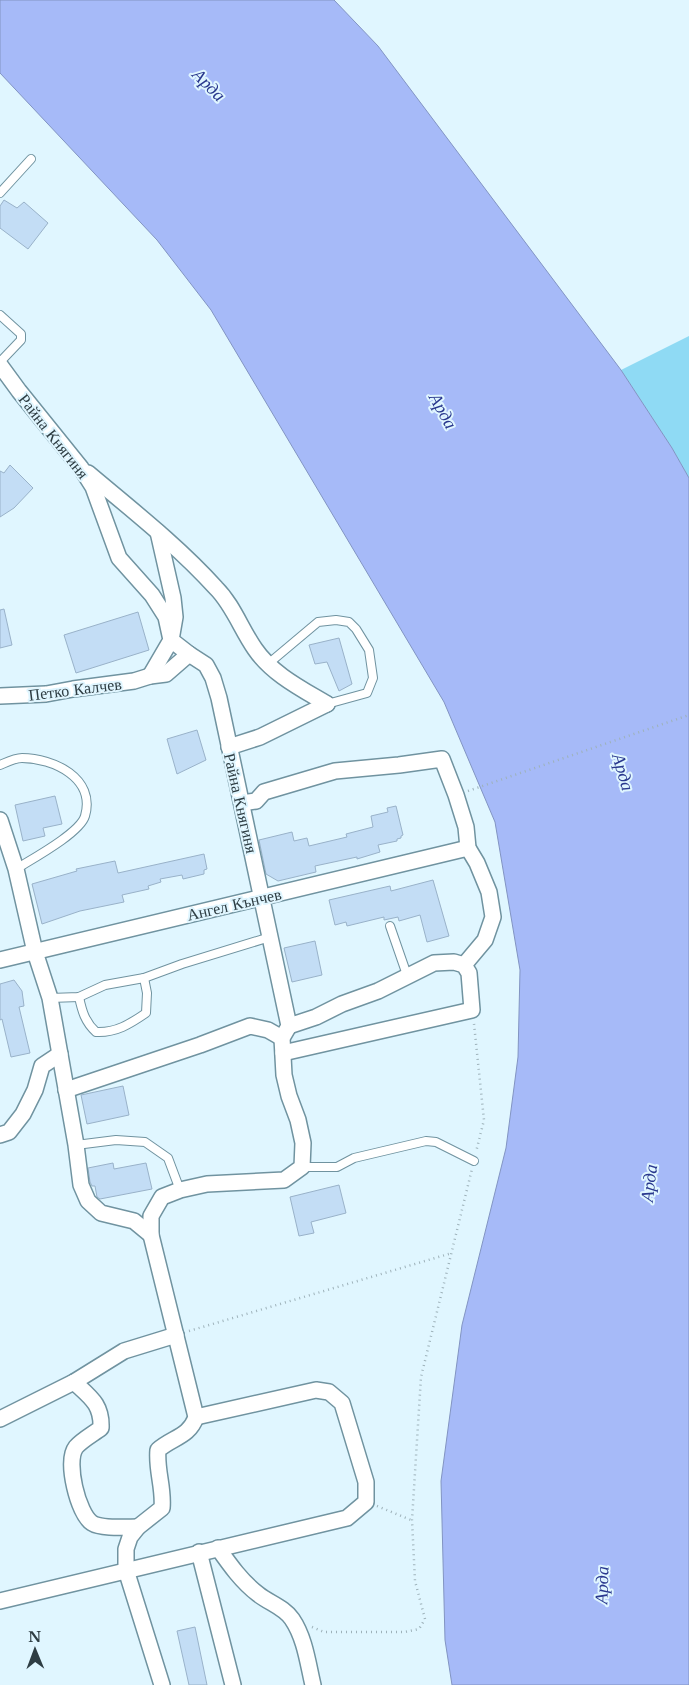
<svg xmlns="http://www.w3.org/2000/svg" width="689" height="1685" viewBox="0 0 689 1685" font-family="'Libre Baskerville',serif">
	<rect width="100%" height="100%" fill="#e0f6ff"/>
	<path fill="#8fdaf4" d="M689 336V478L672 448 621 370Z"/>
	<path fill="#a6baf8" stroke="#8294c2" d="M0 0H334L378 46 621 370 672 448 689 478V1685H452L445 1640 441 1481 462 1325 506 1148 518 1057 520 970 495 822 444 702 211 310 157 240 0 73Z"/>
	<g fill="#c3ddf5" stroke="#99b2c9">
		<path d="M4 200 17 208 24 202 48 223 28 249 0 228V206Z"/>
		<path d="M10 465 33 488 14 508 0 517V471L4 473Z"/>
		<path d="M4 609 12 645 0 648V610Z"/>
		<path d="M138 612 149 650 76 673 64 635Z"/>
		<path d="M339 638 352 684 339 691 327 662 315 664 309 645Z"/>
		<path d="M197 730 206 760 177 774 167 739Z"/>
		<path d="M55 796 62 824 43 828 45 836 23 841 15 805Z"/>
		<path d="M396 806 403 835 401 836V838L397 839V841L378 845 380 852 357 859V857L315 866 316 872 278 881 266 874 259 840 292 832 294 841 307 838 309 846 347 837 346 834 373 827 371 816 388 812 387 808Z"/>
		<path d="M204 854 207 869 204 870V874L183 879 182 875 160 879 161 882 148 886 149 889 122 895 124 902 80 911 42 924 32 884 77 871 76 869 115 861 118 873Z"/>
		<path d="M433 880 449 936 427 942 420 915 399 921 398 917 384 920V917L347 926 346 922 335 925 329 900 390 886 391 891Z"/>
		<path d="M315 941 322 975 292 982 284 948Z"/>
		<path d="M14 980 22 991 24 1006 19 1007 30 1053 11 1057 2 1019 0 1020V984Z"/>
		<path d="M123 1086 129 1115 87 1124 81 1095Z"/>
		<path d="M113 1163 114 1169 146 1163 152 1189 100 1199 97 1197 95 1186H92L90 1182 88 1168Z"/>
		<path d="M339 1185 346 1213 311 1222 314 1233 299 1236 290 1197Z"/>
		<path d="M195 1627 207 1685H189L177 1631Z"/>
	</g>
	<g fill="none" stroke-linecap="round" stroke-linejoin="round">
		<g stroke="#7093a0" stroke-width="10">
			<g id="service">
				<path d="M0 193 31 159"/>
				<path d="M0 315 21 334V340L0 362"/>
				<path d="M268 664 318 622 336 620 349 622 356 629 369 650 373 678 367 693 327 704"/>
				<path d="M0 765C7 762 15 758 22 758 53 758 96 778 85 816 80 833 32 859 16 869"/>
				<path d="M390 926 407 975"/>
				<path d="M79 997C82 1011 85 1022 96 1032 116 1033 130 1024 146 1013L147 993 144 978"/>
				<path d="M50 998 79 997 105 985 144 978 182 964 270 937"/>
				<path d="M76 1145 116 1140 145 1142 168 1158 180 1190"/>
				<path d="M302 1167H337L354 1158 426 1141 436 1142 474 1161"/>
			</g>
		</g>
		<g stroke="#7093a0" stroke-width="18">
			<g id="minor">
				<path d="M0 365 19 391 81 468 93 487 119 558 152 595 166 617 171 640 150 676"/>
				<path d="M88 473C132 510 178 546 216 588 233 605 241 629 255 649 272 674 302 689 327 704"/>
				<path d="M158 532 173 598 175 617 171 640 189 654 206 665 213 678 219 698 289 1026 282 1038 284 1075 289 1096 298 1120 303 1143 302 1167 284 1180 207 1184 180 1190 162 1197 151 1216V1235L196 1417C189 1437 173 1437 158 1450 156 1470 164 1488 162 1508L138 1527 130 1537 126 1549V1570L162 1685"/>
				<path d="M0 696 46 694 73 689 134 681 150 676 166 674 189 654"/>
				<path d="M229 747 260 737 327 704"/>
				<path d="M242 803 256 801 264 792 335 771 399 765 442 759 456 795 466 827 468 848 477 863 489 892 493 917 485 940 464 965"/>
				<path d="M0 820 16 869 35 952 50 998 76 1145 81 1185 88 1201 101 1213 134 1221 151 1235"/>
				<path d="M0 960 468 848"/>
				<path d="M283 1053 472 1010 469 973 464 965 454 962 434 963 378 991 342 1004 316 1017 289 1026"/>
				<path d="M66 1090 200 1045 250 1026 268 1030 282 1038"/>
				<path d="M0 1135 9 1132 23 1114 35 1090 42 1066 60 1054"/>
				<path d="M74 1382C90 1397 102 1404 101 1428 93 1434 82 1440 76 1447 65 1461 78 1514 92 1523 101 1529 127 1527 138 1527"/>
				<path d="M0 1419 74 1382 124 1351 176 1335"/>
				<path d="M218 1548C230 1565 242 1582 258 1594 269 1603 284 1607 292 1619 305 1638 308 1664 313 1685"/>
				<path d="M199 1552 233 1685"/>
				<path d="M0 1601 347 1518 366 1502V1482L342 1403 329 1392 316 1390 196 1417"/>
			</g>
		</g>
		<g stroke="#9eb2ba" stroke-width="2.5" stroke-dasharray="1 4" stroke-linecap="butt">
			<path d="M468 791 689 715"/>
			<path d="M474 1024 484 1120 476 1152"/>
			<path d="M189 1331 452 1253"/>
			<path d="M377 1506 411 1520"/>
			<path d="M312 1627 324 1632H405L419 1629 425 1619 415 1581 412 1520 421 1377 472 1169"/>
		</g>
		<use href="#service" stroke="#fff" stroke-width="8"/>
		<use href="#minor" stroke="#fff" stroke-width="15"/>
	</g>
	<g text-anchor="middle" stroke-width="4" stroke-linejoin="round" paint-order="stroke">
		<g font-size="16" fill="#2e3d43" stroke="#e0f6ff">
			<text transform="translate(54 436) rotate(52)" y="6">Райна Княгиня</text>
			<text transform="translate(75 689) rotate(-7)" y="6">Петко Калчев</text>
			<text transform="translate(241 803) rotate(77)" y="6">Райна Княгиня</text>
			<text transform="translate(234 904) rotate(-13)" y="6">Ангел Кънчев</text>
		</g>
		<g font-size="18" font-style="italic" fill="#29388e" stroke="#e0f6ff">
			<text transform="translate(209 85) rotate(45)" y="6">Арда</text>
			<text transform="translate(443 411) rotate(61)" y="6">Арда</text>
			<text transform="translate(623 772) rotate(74)" y="6">Арда</text>
			<text transform="translate(649 1183) rotate(-83)" y="6">Арда</text>
			<text transform="translate(602 1585) rotate(-88)" y="6">Арда</text>
		</g>
	</g>
	<g transform="translate(35 1650) rotate(359)" stroke="#e0f6ff" stroke-width="4" paint-order="stroke">
	<path d="M0-4L9 19L0 12L-9 19Z" fill="#2e3d43"/>
	<text y="-8" font-size="14" font-weight="bold" text-anchor="middle" fill="#2e3d43">N</text>
	</g>
</svg>
